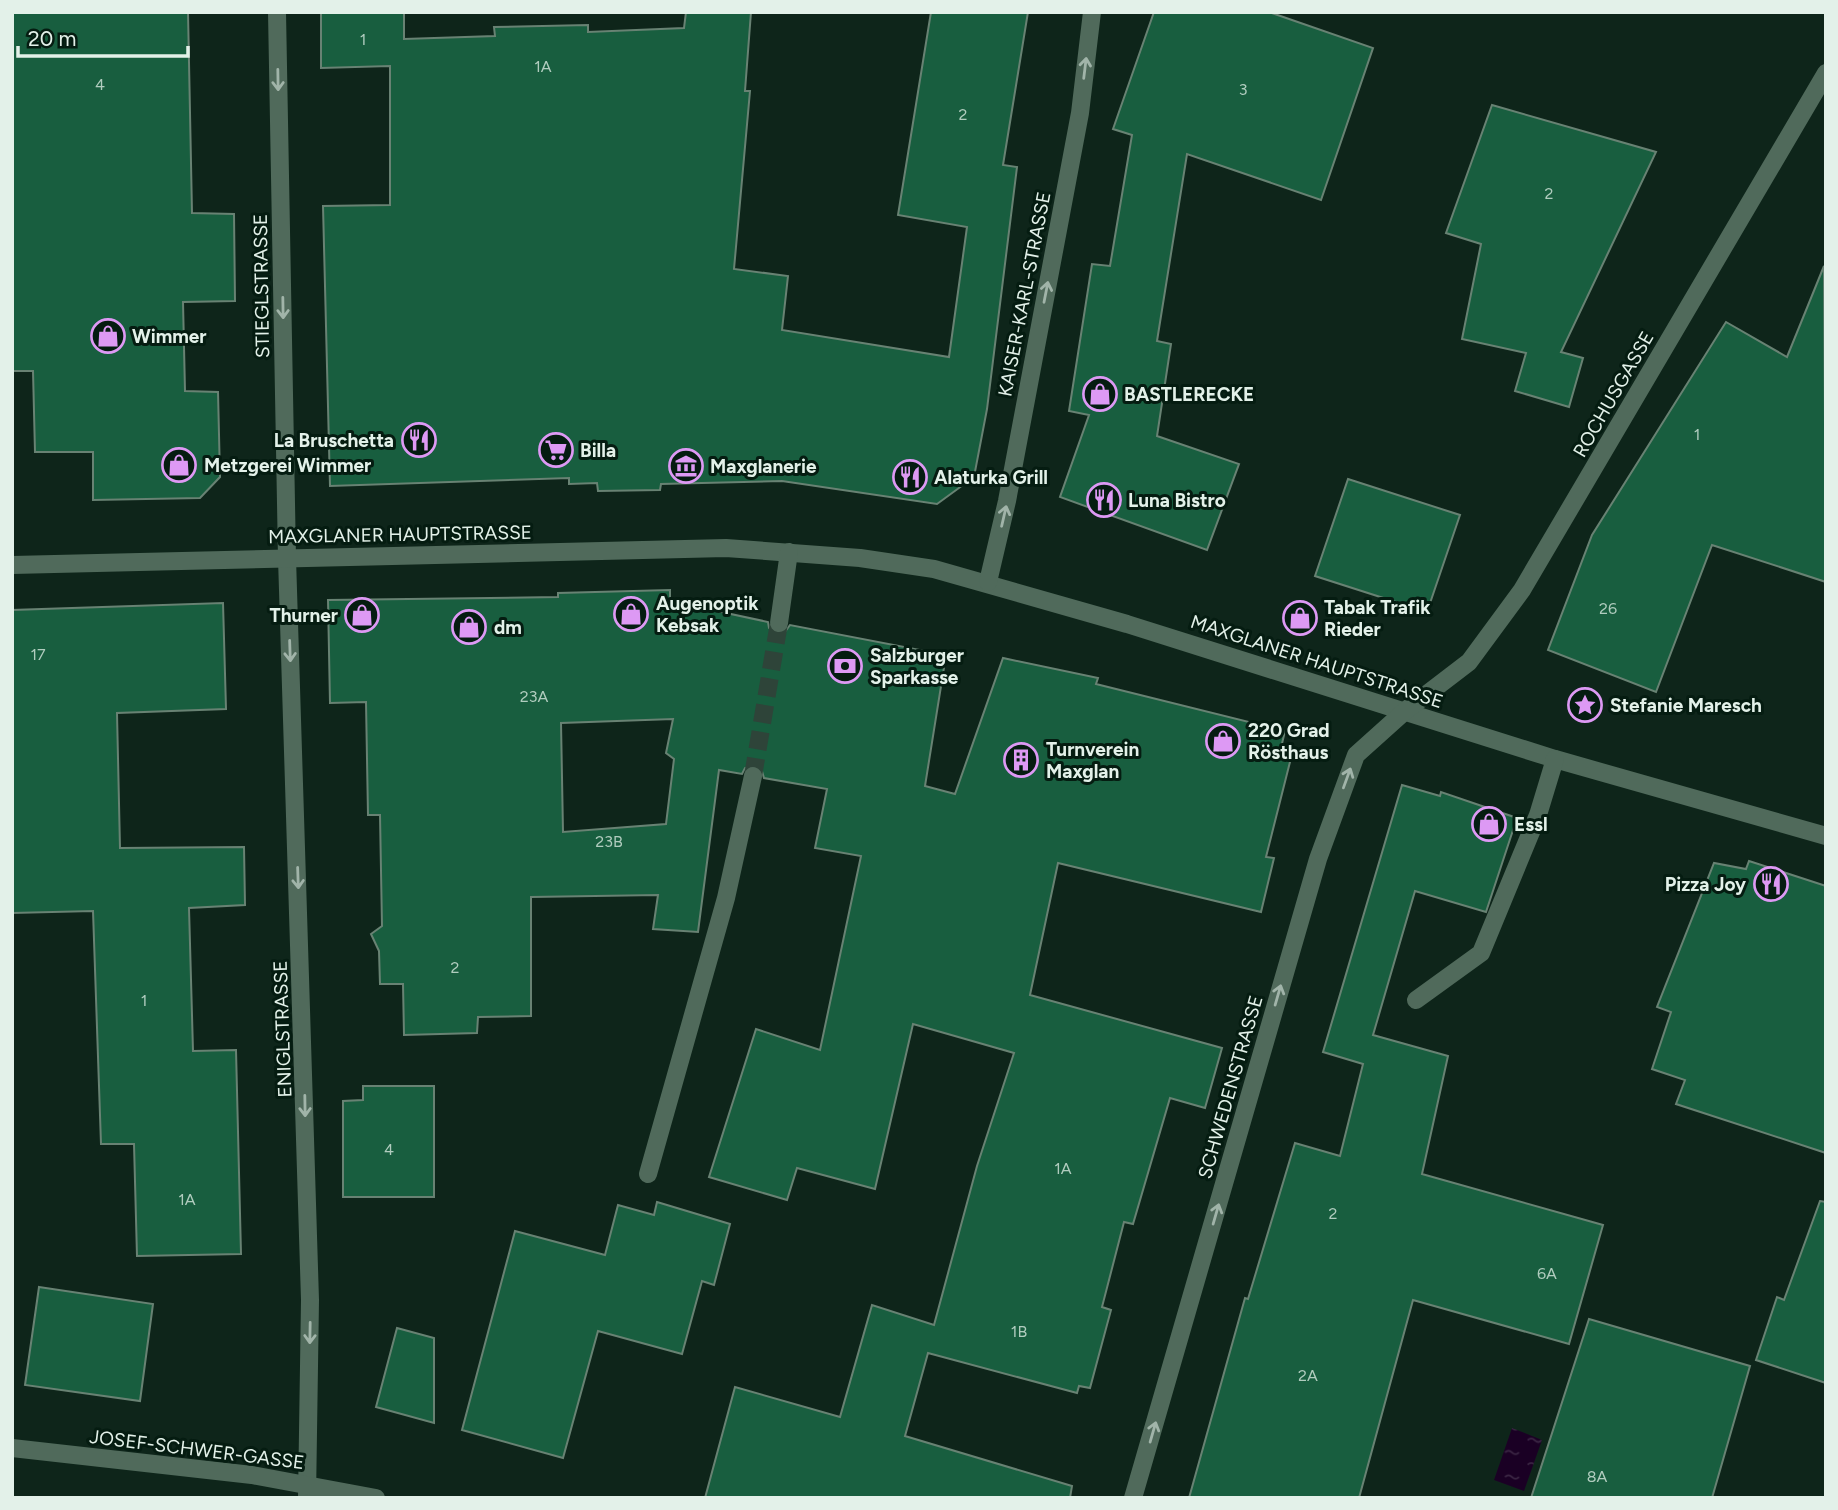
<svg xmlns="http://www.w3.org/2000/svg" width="1838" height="1510" viewBox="0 0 1838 1510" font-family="Figtree,sans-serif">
	<defs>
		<pattern id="water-ripples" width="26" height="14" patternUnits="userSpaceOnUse" patternTransform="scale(1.75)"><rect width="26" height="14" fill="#1a0024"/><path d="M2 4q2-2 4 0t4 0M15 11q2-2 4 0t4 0" fill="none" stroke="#3b2644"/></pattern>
	</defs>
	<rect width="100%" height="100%" fill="#0e251a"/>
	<path fill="url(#water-ripples)" d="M1512 1428 1542 1440 1524 1491 1494 1480Z"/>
	<g fill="#185e3f" stroke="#688273" stroke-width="2" fill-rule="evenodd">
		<path d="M12 12H188L192 213 234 214 235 301 183 302 185 391 218 392 220 477 200 498 93 500V452H35L33 371H12Z"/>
		<path d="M321 12H404V39L495 36 494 27 588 25V32L684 28 686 12H751L745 91H750L734 269 788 276 782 330 949 357 967 227 898 215 931 12H1028L1003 165 1017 167 987 409 974 477 937 504 782 481 661 484 660 490 598 491 597 483 569 484V478L330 486 323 206 390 205V66L321 68Z"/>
		<path d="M1154 12H1269L1373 48 1321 200 1187 154 1157 341 1171 344 1157 436 1239 464 1207 550 1060 497 1089 415 1069 411 1092 264 1110 266 1132 135 1113 129Z"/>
		<path d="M1492 105 1656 152 1561 352 1583 358 1569 407 1515 391 1526 353 1462 339 1481 244 1446 233Z"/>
		<path d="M1824 266 1826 582 1712 545 1656 692 1548 650 1592 535 1726 322 1787 357Z"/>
		<path d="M1348 479 1460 515 1427 612 1315 576Z"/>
		<path d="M670 590V601L768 622 769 628 777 634 784 633 790 625 946 655 925 786 955 794 1003 658 1098 678 1096 684 1285 731 1280 752 1292 754 1266 857 1274 858 1261 912 1058 863 1030 995 1222 1048 1205 1108 1170 1098 1133 1224 1124 1222 1102 1307 1111 1310 1090 1388 1079 1386 1077 1393 928 1353 905 1436 1072 1486 1070 1498H705L735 1387 840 1417 872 1305 934 1325 977 1166 1014 1053 913 1024 875 1189 797 1168 787 1200 709 1177 756 1029 820 1050 861 856 815 848 827 789 764 778 761 768 755 765 745 768 742 774 719 770 698 932 653 929 658 895 531 897V1016L478 1017 477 1033 404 1035 403 984H380L379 951 371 934 382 926 380 815H368L366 702 330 703 328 600 558 597V593ZM673 719 666 753 674 759 666 824 563 832 561 723Z"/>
		<path d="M223 603 226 709 117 713 120 848 244 847 245 905 189 908 193 1051 236 1050 241 1254 137 1256 134 1144H101L93 911 12 913V610Z"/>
		<path d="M1402 785 1440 796 1441 792 1517 818 1486 912 1415 891 1373 1035 1448 1056 1422 1174 1603 1225 1569 1344 1413 1300 1359 1498H1189L1245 1298 1248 1299 1295 1143 1340 1156 1363 1064 1323 1052Z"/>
		<path d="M1749 861 1826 886V1153L1676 1104 1685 1080 1652 1069 1671 1012 1657 1007 1714 863 1746 869Z"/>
		<path d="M363 1086H434V1197H343V1101L363 1100Z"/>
		<path d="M1820 1201 1826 1202V1383L1756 1360 1777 1297 1784 1300Z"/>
		<path d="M657 1202 730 1224 714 1285 702 1281 682 1354 598 1331 563 1458 462 1430 515 1231 605 1255 618 1205 654 1215Z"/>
		<path d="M39 1287 153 1304 140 1401 25 1385Z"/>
		<path d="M1589 1319 1750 1366 1712 1498H1531Z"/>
		<path d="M397 1328 434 1338V1423L376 1407Z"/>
	</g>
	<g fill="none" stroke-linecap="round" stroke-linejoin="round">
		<path stroke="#2e4439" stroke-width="18" stroke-dasharray="18 9" stroke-linecap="butt" d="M753 776 779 623"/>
		<g stroke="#506a5b" stroke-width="18">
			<path d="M277 12 287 558 310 1300 307 1498"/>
			<path d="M12 565 726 548 860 558 934 569 1127 624 1555 759 1826 836"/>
			<path d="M988 582 1007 501 1080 113 1092 12"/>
			<path d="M779 623 789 552"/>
			<path d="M1416 1000 1481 953 1538 815 1555 759"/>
			<path d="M648 1174 726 898 753 776"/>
			<path d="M12 1448 252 1475 376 1498"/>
			<path d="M1133 1498 1318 859 1356 755 1405 711 1469 662 1522 590 1826 73"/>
		</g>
	</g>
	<defs><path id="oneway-shaft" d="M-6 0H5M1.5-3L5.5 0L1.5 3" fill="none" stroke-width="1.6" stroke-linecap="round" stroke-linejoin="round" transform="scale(1.75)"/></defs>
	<g stroke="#a1b4a9">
		<use href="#oneway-shaft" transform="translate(1085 68) rotate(-83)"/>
		<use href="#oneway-shaft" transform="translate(278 80) rotate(89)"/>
		<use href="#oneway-shaft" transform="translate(1046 292) rotate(-79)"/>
		<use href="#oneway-shaft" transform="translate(283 308) rotate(89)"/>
		<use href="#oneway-shaft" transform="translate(1004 516) rotate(-77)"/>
		<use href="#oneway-shaft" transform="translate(290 651) rotate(88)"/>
		<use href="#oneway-shaft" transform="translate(1347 778) rotate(-70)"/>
		<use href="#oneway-shaft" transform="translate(298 878) rotate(88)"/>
		<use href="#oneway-shaft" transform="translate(1278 995) rotate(-74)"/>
		<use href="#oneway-shaft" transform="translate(305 1106) rotate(89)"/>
		<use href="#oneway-shaft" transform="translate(1216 1214) rotate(-74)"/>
		<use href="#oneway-shaft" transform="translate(310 1333) rotate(91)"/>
		<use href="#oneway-shaft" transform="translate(1153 1432) rotate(-74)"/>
	</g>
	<defs>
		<g id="shop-ring" transform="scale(1.75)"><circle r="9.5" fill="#051c11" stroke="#dd99f4" stroke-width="1.5"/><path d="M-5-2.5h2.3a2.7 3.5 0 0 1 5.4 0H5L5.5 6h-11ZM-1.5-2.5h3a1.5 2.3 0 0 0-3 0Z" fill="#dd99f4"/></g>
		<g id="restaurant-ring" transform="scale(1.75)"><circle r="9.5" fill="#051c11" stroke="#dd99f4" stroke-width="1.5"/><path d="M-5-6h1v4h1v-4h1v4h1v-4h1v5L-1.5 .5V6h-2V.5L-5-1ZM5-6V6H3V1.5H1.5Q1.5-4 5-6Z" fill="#dd99f4"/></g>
		<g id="supermarket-ring" transform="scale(1.75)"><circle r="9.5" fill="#051c11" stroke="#dd99f4" stroke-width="1.5"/><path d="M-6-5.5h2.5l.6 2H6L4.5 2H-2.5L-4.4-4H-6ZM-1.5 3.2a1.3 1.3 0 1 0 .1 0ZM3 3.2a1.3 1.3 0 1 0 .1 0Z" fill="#dd99f4"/></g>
		<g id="museum-ring" transform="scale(1.75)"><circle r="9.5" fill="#051c11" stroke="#dd99f4" stroke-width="1.5"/><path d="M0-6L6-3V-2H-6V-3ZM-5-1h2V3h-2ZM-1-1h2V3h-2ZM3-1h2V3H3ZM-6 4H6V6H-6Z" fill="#dd99f4"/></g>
		<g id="bank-ring" transform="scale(1.75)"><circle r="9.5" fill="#051c11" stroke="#dd99f4" stroke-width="1.5"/><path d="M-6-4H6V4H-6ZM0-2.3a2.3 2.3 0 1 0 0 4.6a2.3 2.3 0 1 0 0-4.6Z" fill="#dd99f4"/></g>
		<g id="sight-ring" transform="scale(1.75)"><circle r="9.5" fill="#051c11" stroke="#dd99f4" stroke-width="1.5"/><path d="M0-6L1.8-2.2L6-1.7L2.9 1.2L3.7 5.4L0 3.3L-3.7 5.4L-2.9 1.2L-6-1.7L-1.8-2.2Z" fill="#dd99f4"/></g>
		<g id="building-ring" transform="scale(1.75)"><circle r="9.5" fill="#051c11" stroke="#dd99f4" stroke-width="1.5"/><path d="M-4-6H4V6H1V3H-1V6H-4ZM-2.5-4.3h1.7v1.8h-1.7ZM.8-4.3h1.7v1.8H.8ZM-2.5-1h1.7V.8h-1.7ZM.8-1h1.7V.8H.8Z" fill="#dd99f4"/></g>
	</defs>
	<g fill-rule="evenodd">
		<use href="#shop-ring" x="108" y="336"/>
		<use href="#shop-ring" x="1100" y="394"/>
		<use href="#restaurant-ring" x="419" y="440"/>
		<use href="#supermarket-ring" x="556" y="450"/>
		<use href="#shop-ring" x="179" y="465"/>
		<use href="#museum-ring" x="686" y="466"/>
		<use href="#restaurant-ring" x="910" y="477"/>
		<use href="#restaurant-ring" x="1104" y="500"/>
		<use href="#shop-ring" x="631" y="614"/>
		<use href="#shop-ring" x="362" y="615"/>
		<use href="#shop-ring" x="1300" y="618"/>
		<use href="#shop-ring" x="469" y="627"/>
		<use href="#bank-ring" x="845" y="666"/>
		<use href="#sight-ring" x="1585" y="705"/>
		<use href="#shop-ring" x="1223" y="741"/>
		<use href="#building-ring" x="1021" y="760"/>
		<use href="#shop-ring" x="1489" y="824"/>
		<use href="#restaurant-ring" x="1771" y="884"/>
	</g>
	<g text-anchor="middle" stroke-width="6" stroke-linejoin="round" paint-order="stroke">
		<g font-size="16" fill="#b0ccbe">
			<text x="363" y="45">1</text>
			<text x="543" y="72">1A</text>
			<text x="100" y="90">4</text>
			<text x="1243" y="95">3</text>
			<text x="963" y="120">2</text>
			<text x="1549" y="199">2</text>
			<text x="1697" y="440">1</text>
			<text x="1608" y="614">26</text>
			<text x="38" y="660">17</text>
			<text x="534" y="702">23A</text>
			<text x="609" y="847">23B</text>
			<text x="455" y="973">2</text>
			<text x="144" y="1006">1</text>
			<text x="389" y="1155">4</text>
			<text x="1063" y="1174">1A</text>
			<text x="187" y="1205">1A</text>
			<text x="1333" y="1219">2</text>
			<text x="1547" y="1279">6A</text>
			<text x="1019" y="1337">1B</text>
			<text x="1308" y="1381">2A</text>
			<text x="1597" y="1482">8A</text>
		</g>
		<g font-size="19" fill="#e3f1e9" stroke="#051c11">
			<text transform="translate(261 286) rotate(-91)" y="7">STIEGLSTRASSE</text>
			<text transform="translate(1024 294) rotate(-79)" y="7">KAISER-KARL-STRASSE</text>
			<text transform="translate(1613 394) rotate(-60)" y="7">ROCHUSGASSE</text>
			<text transform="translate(400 534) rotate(-1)" y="7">MAXGLANER HAUPTSTRASSE</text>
			<text transform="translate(1317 661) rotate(18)" y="7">MAXGLANER HAUPTSTRASSE</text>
			<text transform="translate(282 1029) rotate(-92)" y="7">ENIGLSTRASSE</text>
			<text transform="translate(1230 1087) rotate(-74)" y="7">SCHWEDENSTRASSE</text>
			<text transform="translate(197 1449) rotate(7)" y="7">JOSEF-SCHWER-GASSE</text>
		</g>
		<g font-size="19" font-weight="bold" fill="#e3f1e9" stroke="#051c11" text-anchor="start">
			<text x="132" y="343">Wimmer</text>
			<text x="1124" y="401">BASTLERECKE</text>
			<text x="394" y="447" text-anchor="end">La Bruschetta</text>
			<text x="580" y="457">Billa</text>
			<text x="204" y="472">Metzgerei Wimmer</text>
			<text x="710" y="473">Maxglanerie</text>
			<text x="934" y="484">Alaturka Grill</text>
			<text x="1128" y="507">Luna Bistro</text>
			<text x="656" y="610">Augenoptik<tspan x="656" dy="22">Kebsak</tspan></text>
			<text x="1324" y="614">Tabak Trafik<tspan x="1324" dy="22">Rieder</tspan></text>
			<text x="338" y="622" text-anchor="end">Thurner</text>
			<text x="494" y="634">dm</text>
			<text x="870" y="662">Salzburger<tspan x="870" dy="22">Sparkasse</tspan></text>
			<text x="1610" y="712">Stefanie Maresch</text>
			<text x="1248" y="737">220 Grad<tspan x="1248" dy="22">Rösthaus</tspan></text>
			<text x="1046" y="756">Turnverein<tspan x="1046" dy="22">Maxglan</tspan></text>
			<text x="1514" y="831">Essl</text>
			<text x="1746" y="891" text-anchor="end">Pizza Joy</text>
		</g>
	</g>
	<rect width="1838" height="1510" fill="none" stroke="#e3f1e9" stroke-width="28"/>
	<path d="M18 46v10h170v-10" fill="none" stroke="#e3f1e9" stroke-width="3.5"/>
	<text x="28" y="46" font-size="21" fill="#e3f1e9" stroke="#051c11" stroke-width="5" paint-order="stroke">20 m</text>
</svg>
